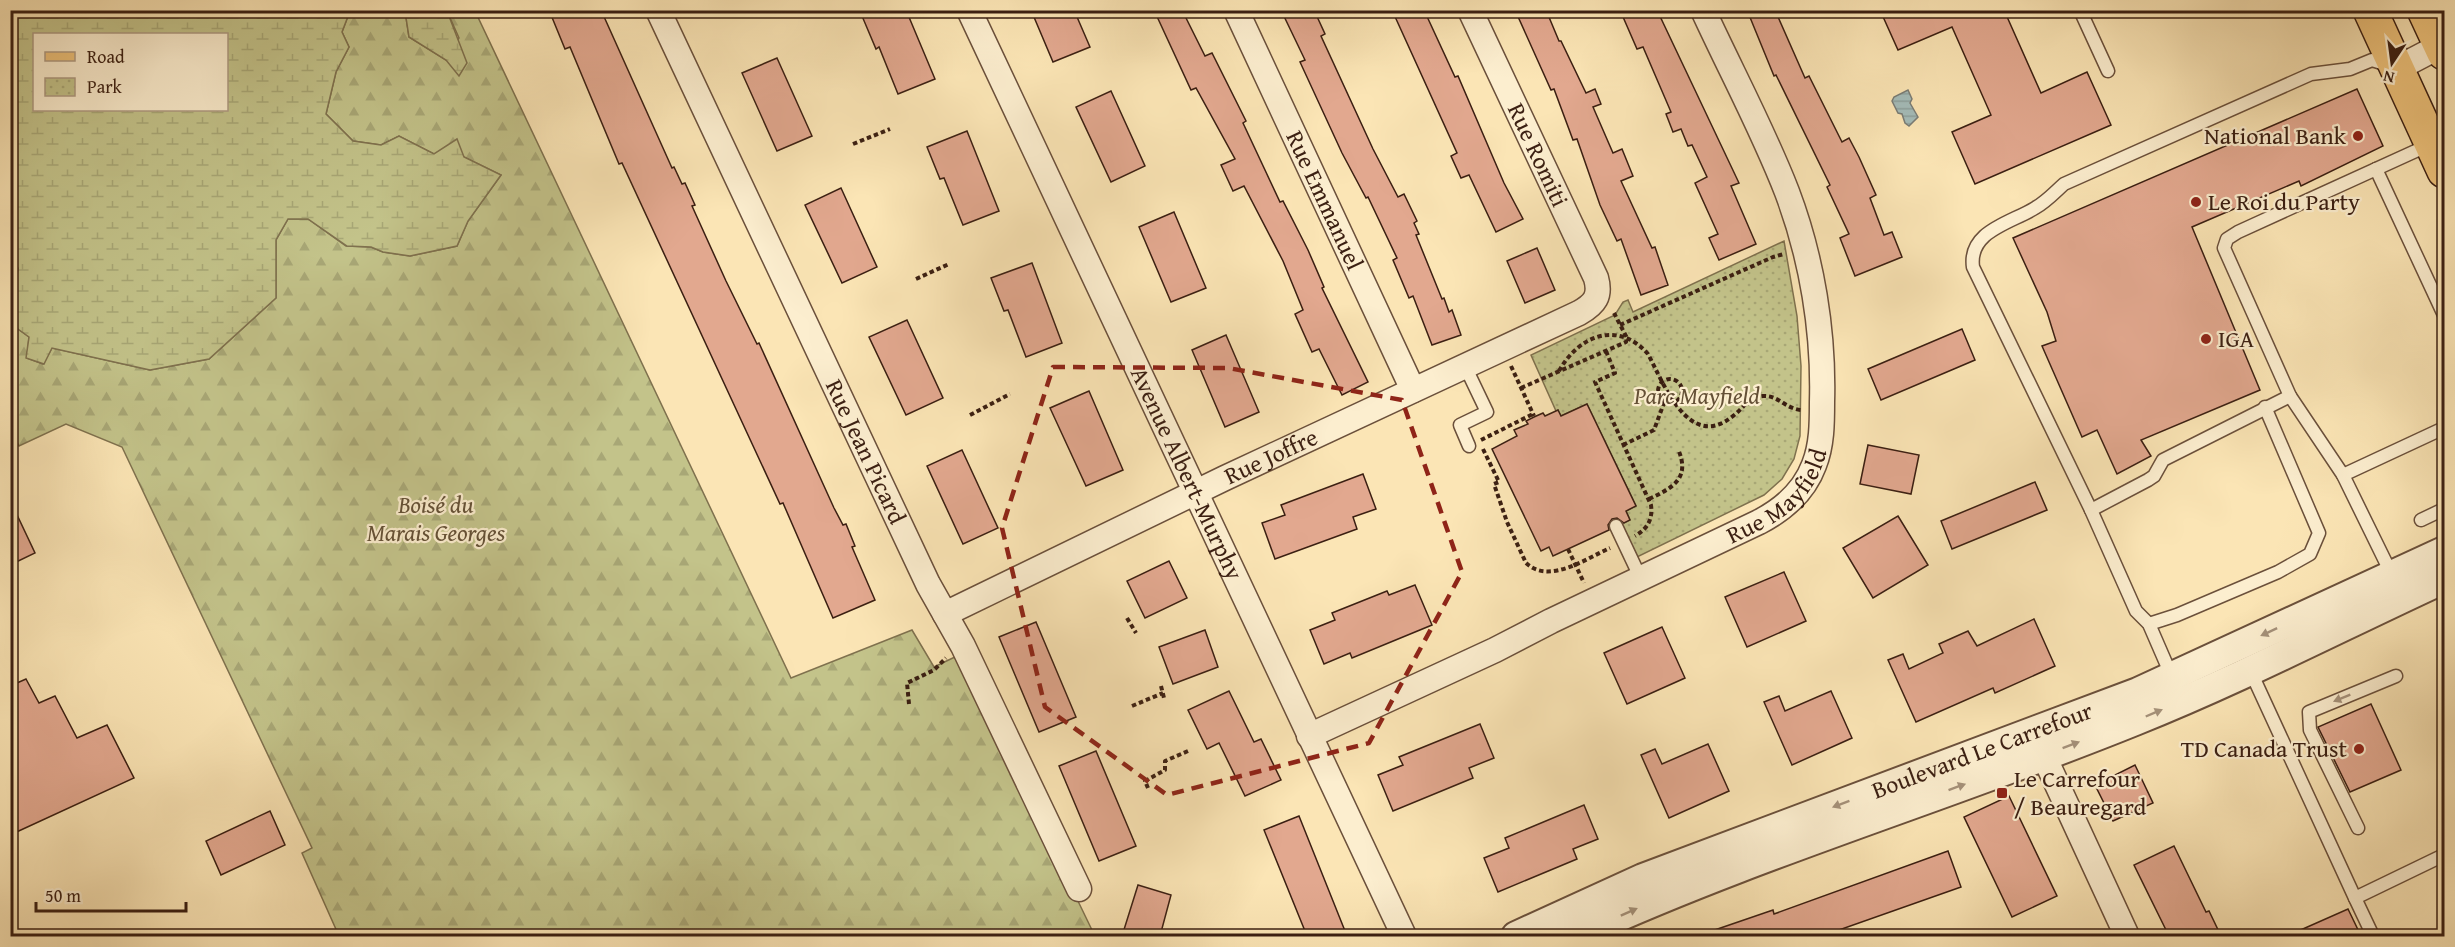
<svg xmlns="http://www.w3.org/2000/svg" width="2455" height="947" viewBox="0 0 2455 947" font-family="'Gentium Book Plus',serif">
	<defs>
		<pattern id="forest-firs" width="22" height="20" patternUnits="userSpaceOnUse" patternTransform="scale(1.5)"><rect width="22" height="20" fill="#c3c38a"/><path d="M5 1l3.5 6h-7zM16 11l3.5 6h-7z" fill="#a8a776"/></pattern>
		<pattern id="wetland-marsh" width="20" height="14" patternUnits="userSpaceOnUse" patternTransform="scale(1.5)"><rect width="20" height="14" fill="#c3c38a"/><path d="M1 5h8M5 5V1M11 12h8M15 12V8" fill="none" stroke="#a8a776"/></pattern>
		<pattern id="park-dots" width="8" height="8" patternUnits="userSpaceOnUse" patternTransform="scale(1.5)"><rect width="8" height="8" fill="#c3c38a"/><path d="M2 2h.1M6 6h.1" fill="none" stroke="#a8a776" stroke-width="1.8" stroke-linecap="round"/></pattern>
		<pattern id="water-rules" width="6" height="5" patternUnits="userSpaceOnUse" patternTransform="scale(1.5)"><rect width="6" height="5" fill="#a4bcb9"/><path d="M0 2.5h6" fill="none" stroke="#8ea19e"/></pattern>
	</defs>
	<rect width="100%" height="100%" fill="#fbe5b5"/>
	<filter id="stains"><feTurbulence type="fractalNoise" baseFrequency=".00333" numOctaves="4"/><feColorMatrix values="0 0 0 0 .2 0 0 0 0 .09 0 0 0 0 .02 0 0 0 .5 -.17"/></filter>
	<radialGradient id="worn" r=".72"><stop offset=".6" stop-color="#630" stop-opacity="0"/><stop offset="1" stop-color="#630" stop-opacity=".3"/></radialGradient>
	<path fill="url(#forest-firs)" stroke="#7f714e" stroke-width="1.5" d="M350 11H405L409 37 446 60 459 38 447 11H475L791 678 912 630 934 667 959 655 1092 930 1091 936H339L302 853 312 848 122 447 66 424 19 446 11 429V324L29 337 27 358 43 364 52 348 150 370 209 359 276 298V240L288 219H308L346 246 371 247 383 252 410 256 457 246 468 221 501 175 464 157 434 154 399 136 381 145 353 141 326 114 336 72 349 47 342 32Z"/>
	<g fill="url(#wetland-marsh)" stroke="#7f714e" stroke-width="1.5" fill-rule="evenodd">
		<path d="M11 10 350 11 342 32 349 47 336 72 326 114 353 141 381 145 399 136 434 154 457 139 464 157 501 175 468 221 457 246 410 256 383 252 371 247 347 246 308 219H288L276 240V298L209 359 150 370 52 348 44 364 26 358 29 337 11 324 18 268 10 261ZM34 34H226V110H34Z"/>
		<path d="M405 11H447L467 63 459 76 446 60 409 37Z"/>
	</g>
	<path fill="url(#park-dots)" stroke="#7f714e" stroke-width="1.5" d="M1784 241 1797 316 1801 366 1800 436 1794 459 1782 479 1764 495 1637 557 1622 524 1630 520 1626 511 1636 506 1587 404 1561 416 1558 410 1556 411 1531 355 1615 315 1623 302 1628 300 1633 312Z"/>
	<path fill="url(#water-rules)" stroke="#7a7d76" stroke-width="1.5" d="M1908 90 1912 99 1910 103 1918 117 1909 126 1905 123 1902 114 1898 113 1892 101 1894 97Z"/>
	<g fill="#e2a88f" stroke="#3b1f12" stroke-width="1.5">
		<path d="M549 10H601L672 168 674 167 682 184 685 183 695 205 692 206 726 281 757 344 759 343 834 508 843 525 846 524 855 546 852 547 875 600 833 618 783 503 780 504 622 163 619 164 570 47 565 49Z"/>
		<path d="M876 10H906L935 79 898 94 879 47 876 49 862 16Z"/>
		<path d="M1031 10H1074L1090 47 1053 62Z"/>
		<path d="M1154 10H1182L1205 56 1212 53 1246 121 1243 123 1280 202 1283 201 1308 250 1324 287 1322 288 1368 382 1342 395 1319 349 1312 352 1295 314 1303 310 1283 261 1244 186 1233 191 1221 165 1235 159 1196 88 1191 90Z"/>
		<path d="M1281 10H1314L1325 34 1321 36 1373 149 1398 197 1404 194 1417 221 1414 223 1419 234 1416 235 1442 299 1444 298 1449 312 1452 310 1461 335 1432 345 1413 296 1409 298 1393 260 1397 258 1368 197 1366 198 1342 153 1300 62 1305 60Z"/>
		<path d="M1392 10H1424L1455 77 1458 76 1504 183 1523 219 1496 232 1469 175 1461 178 1451 156 1457 153Z"/>
		<path d="M1515 10H1546L1559 41H1561L1586 93 1595 89 1601 104 1593 107 1613 153 1622 149 1633 176 1621 181 1652 248 1655 247 1668 285 1641 295 1621 239 1617 241 1600 205 1577 139 1573 140 1554 89 1551 90Z"/>
		<path d="M1620 10H1657L1739 183 1731 186 1756 244 1719 260 1709 238 1718 234 1695 183 1707 177 1692 145 1688 146 1681 129 1673 132 1666 114 1671 112 1643 47 1637 49Z"/>
		<path d="M1747 10H1775L1805 78 1809 76 1842 142 1849 138 1859 157 1876 195 1870 198 1884 235 1892 232 1902 257 1855 276 1840 238 1849 234 1827 187 1830 185 1776 75 1774 76Z"/>
		<path d="M1880 10H2004L2041 93 2087 72 2111 125 1975 184 1952 132 1991 115 1952 27 1898 50Z"/>
		<path d="M777 58 812 136 777 151 742 73Z"/>
		<path d="M2357 89 2383 146 2301 186 2299 181 2192 227 2260 390 2141 440 2151 456 2117 474 2097 430 2082 437 2042 346 2056 341 2047 312 2013 238Z"/>
		<path d="M1111 91 1145 166 1111 182 1076 107Z"/>
		<path d="M967 131 999 211 963 225 944 178 940 179 927 147Z"/>
		<path d="M841 188 877 267 842 283 805 205Z"/>
		<path d="M1174 212 1206 288 1171 302 1139 227Z"/>
		<path d="M1537 248 1555 290 1525 303 1507 261Z"/>
		<path d="M1032 263 1062 343 1026 357 1008 310 1004 311 991 278Z"/>
		<path d="M907 320 943 398 906 415 869 337Z"/>
		<path d="M1962 329 1975 360 1881 400 1868 369Z"/>
		<path d="M1226 335 1259 412 1225 427 1192 350Z"/>
		<path d="M1089 391 1123 470 1086 486 1050 408Z"/>
		<path d="M1587 404 1636 506 1626 511 1630 520 1624 523 1617 518 1612 519 1608 525 1609 530 1553 556 1549 547 1541 551 1492 449 1517 436 1514 430 1528 424 1526 421 1534 417 1543 413 1545 416 1558 410 1561 416Z"/>
		<path d="M1868 445 1919 455 1911 494 1860 484Z"/>
		<path d="M962 450 998 528 963 544 927 466Z"/>
		<path d="M1363 474 1376 509 1353 517 1357 529 1275 559 1262 523 1285 515 1281 505Z"/>
		<path d="M2035 482 2047 510 1952 549 1941 521Z"/>
		<path d="M10 500 35 553 10 565Z"/>
		<path d="M1898 516 1928 565 1873 598 1843 548Z"/>
		<path d="M1169 561 1187 598 1145 618 1127 581Z"/>
		<path d="M1784 572 1806 621 1747 647 1725 597Z"/>
		<path d="M1415 585 1432 625 1352 658 1350 653 1324 664 1310 630 1335 620 1332 613 1387 591 1389 595Z"/>
		<path d="M2034 619 2055 666 1995 693 1993 688 1916 722 1888 660 1903 654 1909 669 1943 653 1939 644 1968 631 1977 646Z"/>
		<path d="M1036 622 1076 717 1039 732 999 637Z"/>
		<path d="M1662 627 1685 678 1627 704 1604 653Z"/>
		<path d="M1205 630 1218 667 1173 684 1159 647Z"/>
		<path d="M26 679 39 703 55 696 77 738 107 725 134 778 10 835V686Z"/>
		<path d="M1229 691 1254 742 1261 739 1281 780 1245 796 1219 743 1207 749 1188 710Z"/>
		<path d="M1831 691 1852 738 1792 765 1764 702 1779 696 1785 711Z"/>
		<path d="M2371 704 2401 770 2350 792 2318 727Z"/>
		<path d="M1480 724 1494 758 1469 768 1473 778 1393 811 1378 775 1403 765 1399 757Z"/>
		<path d="M1708 744 1729 791 1669 818 1641 755 1655 749 1662 764Z"/>
		<path d="M1096 751 1136 846 1099 861 1059 766Z"/>
		<path d="M2135 765 2153 803 2113 821 2095 785Z"/>
		<path d="M2009 796 2057 896 2012 917 1964 817Z"/>
		<path d="M1584 805 1598 839 1573 849 1577 859 1498 892 1484 858 1509 848 1505 838Z"/>
		<path d="M270 811 285 845 221 875 206 841Z"/>
		<path d="M1299 816 1347 936H1307L1264 830Z"/>
		<path d="M2174 846 2206 912 2209 911 2221 936H2169L2134 865Z"/>
		<path d="M1948 851 1961 887 1822 936H1704L1703 934 1773 910 1774 914Z"/>
		<path d="M1138 885 1171 895 1160 936H1122Z"/>
		<path d="M2348 909 2361 936H2287Z"/>
	</g>
	<g fill="none" stroke-linecap="round" stroke-linejoin="round">
		<g stroke="#6b503b" stroke-width="15">
			<g id="service">
				<path d="M2080 10 2108 71"/>
				<path d="M2376 169 2444 315"/>
				<path d="M1465 366 1487 412 1460 425 1469 446"/>
				<path d="M2343 475 2444 428"/>
				<path d="M2091 510 1973 267C1968 231 2011 223 2035 208 2046 202 2055 192 2064 184L2311 74 2350 69 2372 60 2388 65"/>
				<path d="M2421 520 2444 509"/>
				<path d="M1616 526 1641 579"/>
				<path d="M2392 575 2343 475 2290 396 2224 248 2227 239 2238 232 2431 144"/>
				<path d="M2149 624 2177 615 2278 572 2310 554 2319 533 2265 407"/>
				<path d="M2250 670 2355 898"/>
				<path d="M2172 677 2149 624 2136 611 2091 510 2148 480 2154 476 2163 460 2290 396"/>
				<path d="M2358 828 2310 730 2309 712 2396 676"/>
				<path d="M2373 936 2355 898 2444 855"/>
			</g>
		</g>
		<g stroke="#6b503b" stroke-width="27">
			<g id="minor">
				<path id="s1" d="M658 10 928 584 963 646 1079 889"/>
				<path id="s2" d="M969 10 1404 936"/>
				<path id="s3" d="M1236 10 1413 390"/>
				<path d="M2398 68 2444 44"/>
				<path id="s4" d="M945 614 1225 478 1579 313C1595 304 1601 296 1596 278L1470 10"/>
				<path id="s5" d="M1309 736 1495 650 1551 621 1759 522C1784 509 1804 492 1814 465 1822 445 1822 423 1822 402 1824 332 1812 258 1787 192 1763 130 1731 71 1703 10"/>
				<path d="M2037 741 2127 936"/>
			</g>
		</g>
		<g stroke="#6b503b" stroke-width="32">
			<g id="tertiary">
				<path id="s6" d="M1516 936 1643 878 2138 692 2444 551"/>
				<path d="M1576 936C1757 853 1950 796 2135 721 2240 679 2342 626 2444 579"/>
			</g>
		</g>
		<g stroke="#3b1f12" stroke-width="36">
			<g id="primary">
				<path d="M2370 10 2444 171"/>
				<path d="M2424 10 2444 53"/>
			</g>
		</g>
		<g stroke="#3b1f12" stroke-width="4" stroke-dasharray="4.5 3" stroke-linecap="butt">
			<path d="M795 13 805 10"/>
			<path d="M853 144 890 129"/>
			<path d="M916 279 949 264"/>
			<path d="M1620 325 1773 257 1784 254"/>
			<path d="M1606 351 1615 373 1595 382 1651 505C1653 520 1647 529 1635 536"/>
			<path d="M1511 366 1534 416"/>
			<path d="M1559 371C1579 335 1618 320 1648 354 1664 384 1689 452 1733 416 1743 409 1748 397 1763 396 1778 395 1786 409 1801 410"/>
			<circle cx="1670" cy="391" r="12"/>
			<path d="M1521 388 1626 342 1627 338 1614 313"/>
			<path d="M970 415 1010 394"/>
			<path d="M1481 440 1533 414"/>
			<path d="M1623 445 1654 430 1668 392"/>
			<path d="M1483 449 1499 482 1494 484 1507 522 1526 563C1549 585 1587 558 1610 548"/>
			<path d="M1649 499C1672 488 1691 479 1678 449"/>
			<path d="M1568 549 1584 583"/>
			<path d="M1127 618 1136 633"/>
			<path d="M1161 686 1164 698"/>
			<path d="M909 704 907 683 934 670 946 658"/>
			<path d="M1132 706 1163 693"/>
			<path d="M1148 788 1145 781 1165 770V761L1188 751"/>
		</g>
		<use href="#service" stroke="#fceecf" stroke-width="12"/>
		<use href="#minor" stroke="#fceecf" stroke-width="24"/>
		<use href="#tertiary" stroke="#fceecf" stroke-width="28"/>
		<use href="#primary" stroke="#eec27a" stroke-width="33"/>
	</g>
	<defs><path id="oneway-solid" d="M-6-.8H1V-3.2L6.5 0L1 3.2V.8H-6Z" transform="scale(1.5)"/></defs>
	<g fill="#a5917a">
		<use href="#oneway-solid" transform="translate(2269 632) rotate(155)"/>
		<use href="#oneway-solid" transform="translate(2342 698) rotate(158)"/>
		<use href="#oneway-solid" transform="translate(2154 713) rotate(-23)"/>
		<use href="#oneway-solid" transform="translate(2071 745) rotate(-21)"/>
		<use href="#oneway-solid" transform="translate(1957 787) rotate(-20)"/>
		<use href="#oneway-solid" transform="translate(1841 804) rotate(159)"/>
		<use href="#oneway-solid" transform="translate(1629 912) rotate(-24)"/>
	</g>
	<path fill="none" stroke="#8f2418" stroke-width="4.5" stroke-dasharray="12 8" stroke-linejoin="round" d="M1053 367 1228 368 1402 400 1462 572 1369 743 1167 795 1045 707 1002 528Z"/>
	<g fill="#8f2418" stroke="#fceecf" stroke-width="2">
		<circle cx="2358" cy="136" r="6"/>
		<circle cx="2196" cy="202" r="6"/>
		<circle cx="2206" cy="339" r="6"/>
		<circle cx="2359" cy="749" r="6"/>
		<rect x="1996" y="787" width="12" height="12" rx="3"/>
	</g>
	<g text-anchor="middle" stroke-width="4.5" stroke-linejoin="round" paint-order="stroke">
		<g font-size="24" fill="#3b1f12" stroke="#fceecf" text-anchor="start">
			<text x="2346" y="144" text-anchor="end">National Bank</text>
			<text x="2208" y="210">Le Roi du Party</text>
			<text x="2218" y="347">IGA</text>
			<text x="2347" y="757" text-anchor="end">TD Canada Trust</text>
			<text x="2014" y="787">Le Carrefour<tspan x="2014" dy="28">/ Beauregard</tspan></text>
		</g>
		<g font-size="24" fill="#3b1f12" stroke="#fceecf">
			<text transform="translate(1538 155) rotate(65)" y="8">Rue Romiti</text>
			<text dy="8" stroke="none"><textPath href="#s3" startOffset="210">Rue Emmanuel</textPath></text>
			<text dy="8" stroke="none"><textPath href="#s1" startOffset="488">Rue Jean Picard</textPath></text>
			<text dy="8" stroke="none"><textPath href="#s4" startOffset="362">Rue Joffre</textPath></text>
			<text dy="8" stroke="none"><textPath href="#s2" startOffset="512">Avenue Albert-Murphy</textPath></text>
			<text dy="8" stroke="none"><textPath href="#s5" startOffset="530">Rue Mayfield</textPath></text>
			<text dy="8" stroke="none"><textPath href="#s6" startOffset="502">Boulevard Le Carrefour</textPath></text>
		</g>
		<g font-size="24" font-style="italic" fill="#645036" stroke="#fceecf">
			<text x="1697" y="404">Parc Mayfield</text>
			<text x="436" y="513">Boisé du<tspan x="436" dy="28">Marais Georges</tspan></text>
		</g>
	</g>
	<rect width="2455" height="947" fill="none" stroke="#fbe5b5" stroke-width="36"/>
	<rect x="12" y="12" width="2431" height="923" fill="none" stroke="#3b1f12" stroke-width="3"/>
	<rect x="18" y="18" width="2419" height="911" fill="none" stroke="#3b1f12" stroke-width="1.5"/>
	<rect x="33" y="33" width="195" height="78" fill="#fceecf" stroke="#af9b83" stroke-width="1.5"/>
	<rect x="45" y="52" width="30" height="9" fill="#eec27a" stroke="#af9b83" stroke-width="1.5"/>
	<text x="87" y="63" font-size="18" fill="#3b1f12">Road</text>
	<rect x="45" y="78" width="30" height="18" fill="url(#park-dots)" stroke="#af9b83" stroke-width="1.5"/>
	<text x="87" y="93" font-size="18" fill="#3b1f12">Park</text>
	<g transform="translate(2392 63) rotate(193)" stroke="#fceecf" stroke-width="4.5" paint-order="stroke">
	<path d="M0-4.5L10 22L0 15L-10 22Z" fill="#3b1f12"/>
	<text y="-9" font-size="16" font-weight="bold" text-anchor="middle" fill="#3b1f12">N</text>
	</g>
	<path d="M36 902v9h150v-9" fill="none" stroke="#3b1f12" stroke-width="3"/>
	<text x="45" y="902" font-size="18" fill="#3b1f12" stroke="#fceecf" stroke-width="4.5" paint-order="stroke">50 m</text>
	<rect width="100%" height="100%" filter="url(#stains)"/>
	<rect width="100%" height="100%" fill="url(#worn)"/>
</svg>
